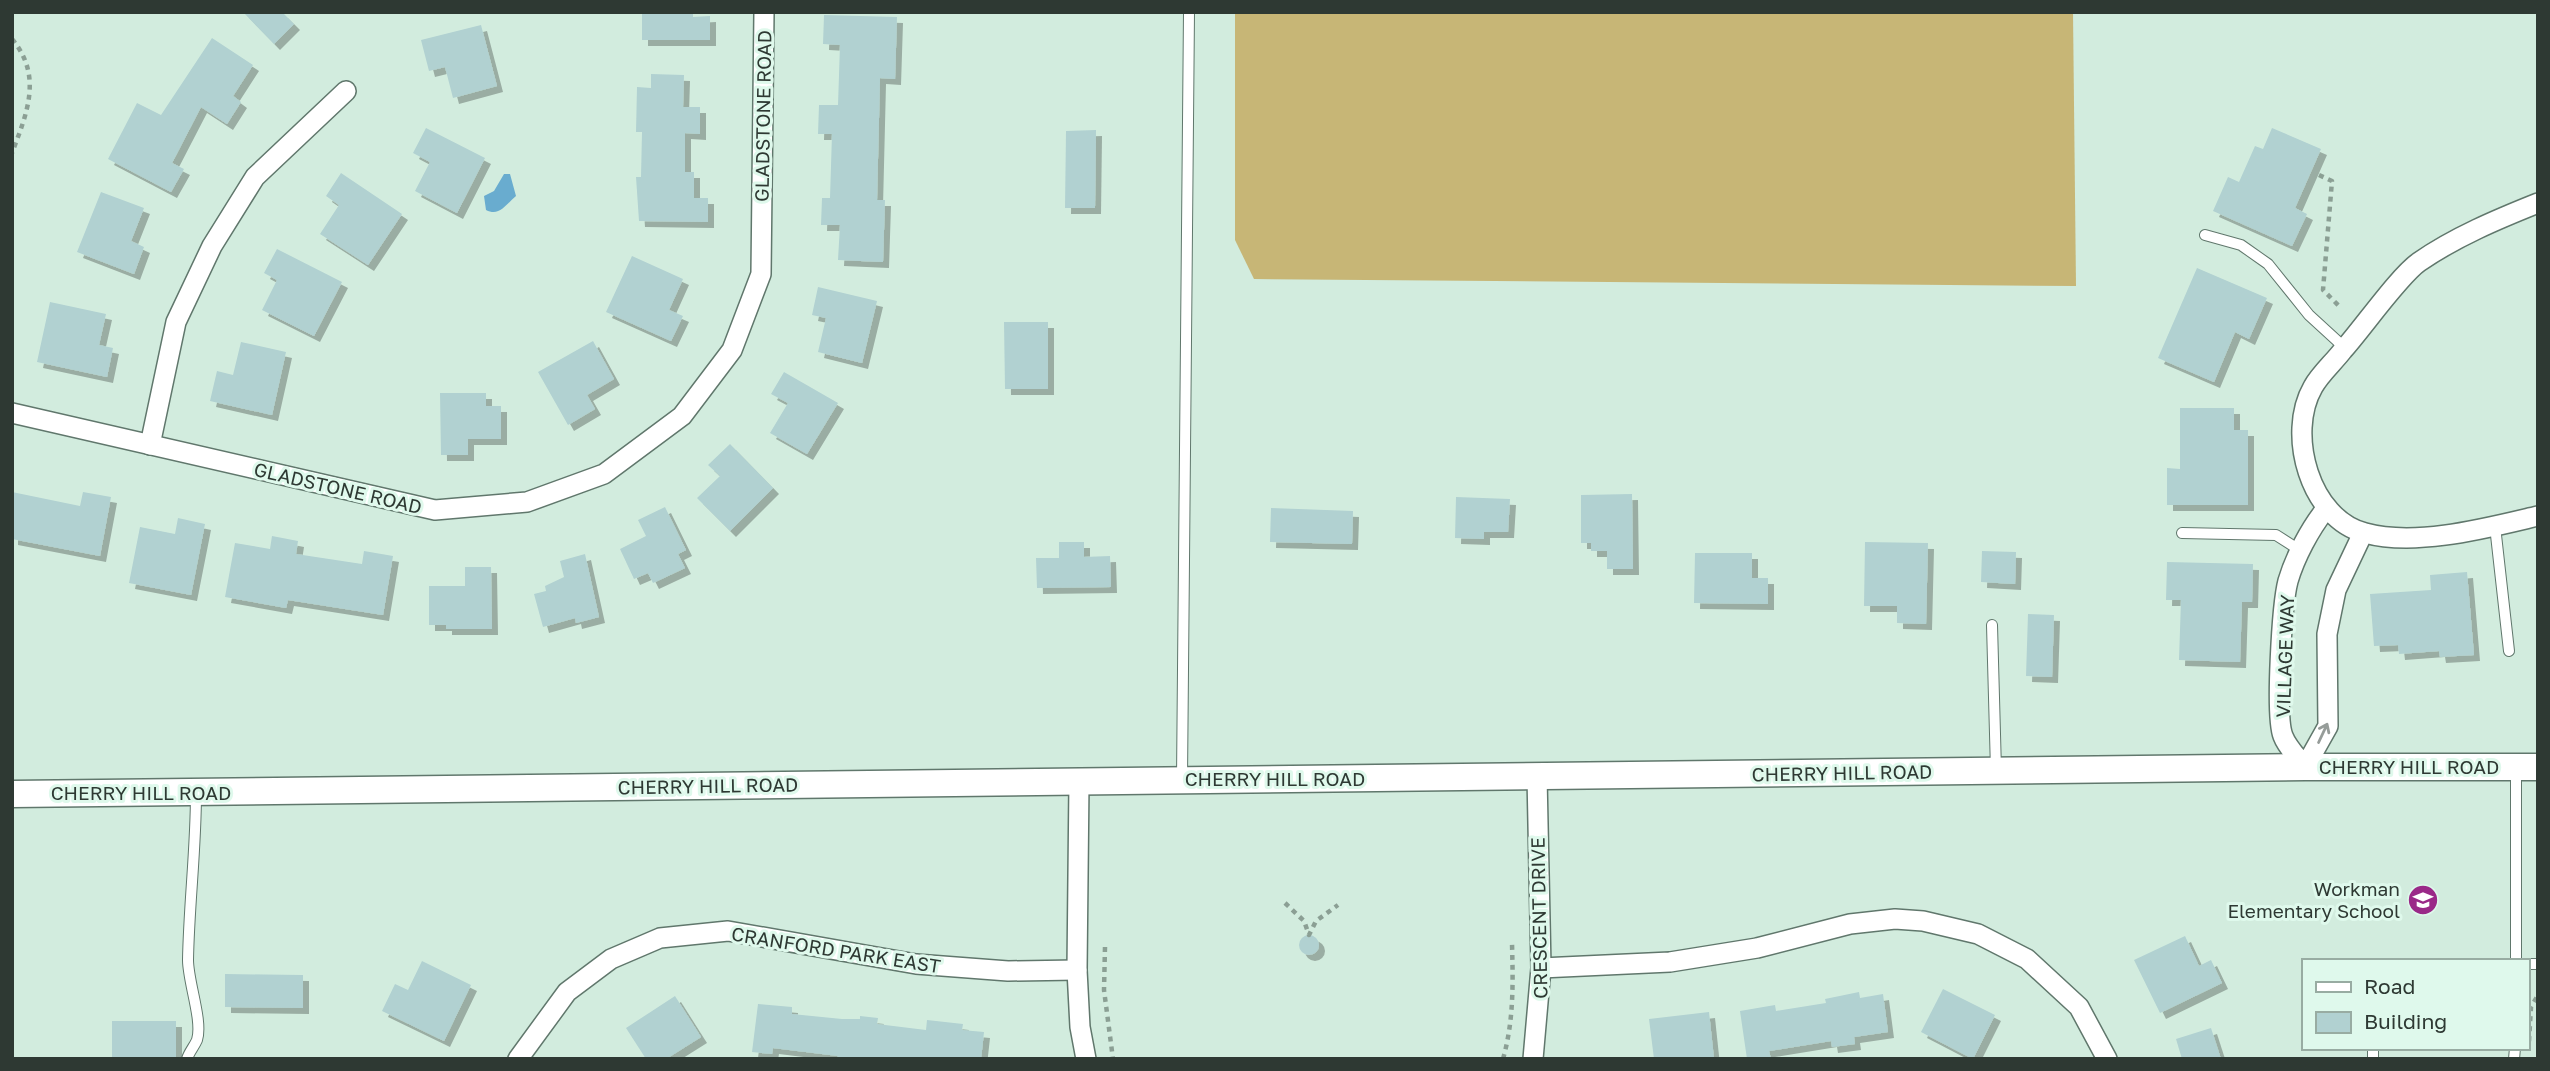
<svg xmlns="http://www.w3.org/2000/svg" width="2550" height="1071" viewBox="0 0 2550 1071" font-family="'Golos Text',sans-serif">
	<defs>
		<filter id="shadow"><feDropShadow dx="6" dy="6" stdDeviation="0" flood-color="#0004"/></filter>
	</defs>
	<rect width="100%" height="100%" fill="#d2ecde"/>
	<path fill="#c7b676" d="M1235 12H2073L2076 286 1254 279 1235 240Z"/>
	<path fill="#69accf" d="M504 174H510L516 196C506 204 500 217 486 210L484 196 494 191Z"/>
	<g fill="#b1d1d1" filter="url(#shadow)">
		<path d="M243 12H282L294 24 274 44Z"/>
		<path d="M642 12H693V17L710 16V40H642Z"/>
		<path d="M824 15 897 17 895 79 880 78 877 200H885L883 262 838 260 840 225H821L822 198H830L832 134H818L819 105H838L840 45 823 44Z"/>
		<path d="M481 25 497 86 453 98 445 67 429 71 421 40Z"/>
		<path d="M212 38 253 65 233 96 241 102 227 124 201 107 172 163 184 169 171 192 108 159 137 103 161 115Z"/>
		<path d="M651 74 684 75 683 107H700V134L685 133V172H694V198H708V222L639 221 636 177H641L642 132H636L637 87 651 88Z"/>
		<path d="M426 128 485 158 457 213 415 191 430 162 413 153Z"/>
		<path d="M2272 128 2321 149 2295 208 2307 214 2292 246 2213 211 2228 177 2239 182 2255 146 2263 149Z"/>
		<path d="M1096 130 1095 208H1065L1066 131Z"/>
		<path d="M341 173 402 214 368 265 320 234 339 205 326 196Z"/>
		<path d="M101 192 144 208 131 241 144 247 134 274 77 252Z"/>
		<path d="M277 249 342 282 314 336 262 310 277 280 264 273Z"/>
		<path d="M632 256 683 279 669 310 683 316 671 341 606 312Z"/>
		<path d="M2197 268 2267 298 2249 339 2235 332 2214 382 2158 358Z"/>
		<path d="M818 287 877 301 862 363 818 352 826 318 812 315Z"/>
		<path d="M50 302 106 314 99 345 113 348 107 377 37 362Z"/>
		<path d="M1004 322H1048V389H1005Z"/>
		<path d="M593 341 614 379 587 395 595 409 568 425 538 372Z"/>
		<path d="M241 342 286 352 272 415 210 401 217 371 233 375Z"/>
		<path d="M784 372 838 403 807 454 770 433 788 403 771 394Z"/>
		<path d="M440 393H486V406H501V439H468V455H441Z"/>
		<path d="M2180 408H2234V430H2248V505H2167V468L2180 469Z"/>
		<path d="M730 444 773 488 730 531 697 498 720 476 708 465Z"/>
		<path d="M12 492 80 506 83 492 111 497 100 556 12 539Z"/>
		<path d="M1632 494 1633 569H1607V551H1591V543H1581V495Z"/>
		<path d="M1456 497 1510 499 1508 532H1484V539L1455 538Z"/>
		<path d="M665 507 686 550 678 554 685 568 653 583 648 573 634 579 620 549 646 536 638 520Z"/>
		<path d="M1271 508 1353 511 1352 544 1270 542Z"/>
		<path d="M178 518 205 524 191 595 129 583 140 527 175 534Z"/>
		<path d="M272 536 298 541 296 554 362 564 364 551 393 556 383 615 288 600 286 608 225 597 235 543 270 549Z"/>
		<path d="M1059 542H1084V557L1110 556 1111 587 1037 588 1036 558H1059Z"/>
		<path d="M1865 542 1928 543 1926 624 1897 623V606H1864Z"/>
		<path d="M1982 551 2016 552 2015 584 1981 582Z"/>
		<path d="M1695 553H1752V578H1768V604L1694 603Z"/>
		<path d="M585 554 599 617 576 623 575 618 543 627 534 594 546 591 545 586 564 577 560 561Z"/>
		<path d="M2167 562 2253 564 2252 602H2242L2240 662 2179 660 2181 600H2166Z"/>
		<path d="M465 567H491L492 629H446V625H429V586H465Z"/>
		<path d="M2467 572 2474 655 2440 657 2439 651 2399 654 2398 645 2374 646 2370 594 2431 590 2430 575Z"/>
		<path d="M2028 614 2054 615 2052 677 2026 676Z"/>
		<circle cx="1309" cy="945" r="10"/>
		<path d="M2185 936 2199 966 2211 960 2222 983 2160 1013 2134 960Z"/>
		<path d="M422 961 471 985 444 1041 382 1011 395 984 408 990Z"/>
		<path d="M225 974 303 975V1008L225 1007Z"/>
		<path d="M1943 989 1995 1015 1973 1059 1921 1032Z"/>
		<path d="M1859 992 1860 998 1883 994 1888 1032 1854 1037 1855 1044 1832 1047 1831 1041 1769 1051 1771 1059H1747L1740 1011 1775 1005 1776 1011 1826 1003 1825 999Z"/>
		<path d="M675 996 701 1037 666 1059H646L626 1028Z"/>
		<path d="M758 1004 792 1007V1014L842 1019H860V1016L878 1018 877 1024 926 1030 927 1020 963 1024 962 1030 984 1032 981 1059H837L838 1056 773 1048 772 1054 752 1052Z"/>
		<path d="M1709 1012 1714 1059H1654L1649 1019Z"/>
		<rect x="112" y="1021" width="64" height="38"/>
		<path d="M2211 1028 2221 1059H2182L2176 1039Z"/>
	</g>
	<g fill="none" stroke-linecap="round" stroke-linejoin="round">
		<g stroke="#60776c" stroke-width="12">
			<g id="service">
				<path d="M2205 235 2241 245 2268 264 2309 315 2345 348"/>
				<path d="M2495 526 2509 651"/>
				<path d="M2182 533 2276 535 2301 551"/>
				<path d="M1992 625 1996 770"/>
				<path d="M1182 779 1189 12"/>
				<path d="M2516 961V768"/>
				<path d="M2527 964H2538"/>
				<path d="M2373 1048V1059"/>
				<path d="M187 1059C189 1052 194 1047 197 1040 203 1021 188 982 188 960 189 904 196 849 196 793"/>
				<path d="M2514 1059 2515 1048"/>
			</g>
		</g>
		<g stroke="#60776c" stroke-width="22">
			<g id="minor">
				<path d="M2538 203C2498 219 2455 237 2419 262 2399 276 2362 329 2343 350 2334 362 2320 374 2313 387 2286 434 2310 519 2365 533 2416 547 2487 528 2538 516"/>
				<path d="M12 413 435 510 527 502 604 474 682 416 732 350 761 274 764 12"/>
				<path d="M150 445 176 322 212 246 255 177 346 91"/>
				<path d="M2325 510C2310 529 2295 557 2288 581 2282 604 2275 716 2283 736 2287 747 2298 758 2305 767L2328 726 2327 634 2336 590 2363 533"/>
				<path d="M1079 782 1077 970 1080 1027 1086 1059"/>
				<path d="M1541 968 1670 962 1757 948 1850 924 1895 919 1923 921 1978 934 2027 959 2079 1007 2107 1059"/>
				<path d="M518 1059 567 992 611 959 660 938 728 931 916 964 1008 971 1077 970"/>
				<path d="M1533 1059 1541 968 1537 776"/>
			</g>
		</g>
		<g stroke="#60776c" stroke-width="29">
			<path id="secondary" d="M12 794 2305 767H2538"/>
		</g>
		<g stroke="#8b9f94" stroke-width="4.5" stroke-dasharray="5 5" stroke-linecap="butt">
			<path d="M12 39C43 76 27 113 12 153"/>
			<path d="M2319 175 2332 181 2323 290 2341 308"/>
			<path d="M1285 903 1304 921 1309 935 1316 921 1338 905"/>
			<path d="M1105 947 1104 990 1113 1059"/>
			<path d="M2529 1041 2531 1007 2538 995"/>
			<path d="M1503 1059C1514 1020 1513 983 1512 943"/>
		</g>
		<use href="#service" stroke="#fff" stroke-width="10"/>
		<use href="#minor" stroke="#fff" stroke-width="19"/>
		<use href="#secondary" stroke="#fff" stroke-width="26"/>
	</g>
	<defs><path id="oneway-shaft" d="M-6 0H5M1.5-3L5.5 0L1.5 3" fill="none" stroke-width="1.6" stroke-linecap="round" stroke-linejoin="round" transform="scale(1.75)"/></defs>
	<use stroke="#969c99" href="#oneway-shaft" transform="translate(2323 733) rotate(-65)"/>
	<defs>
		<g id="school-disc" transform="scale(1.575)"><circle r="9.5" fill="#9a2988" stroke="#dff9ec"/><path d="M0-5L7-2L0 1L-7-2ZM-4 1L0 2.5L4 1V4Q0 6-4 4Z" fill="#fff"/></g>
	</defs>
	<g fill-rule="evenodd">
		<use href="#school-disc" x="2423" y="900"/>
	</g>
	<g text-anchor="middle" stroke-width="6" stroke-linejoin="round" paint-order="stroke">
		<g font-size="19" fill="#2e3933" stroke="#dff9ec">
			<text transform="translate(763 116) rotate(-89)" y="7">GLADSTONE ROAD</text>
			<text transform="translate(338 488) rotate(13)" y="7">GLADSTONE ROAD</text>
			<text transform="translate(2285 656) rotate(-88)" y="7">VILLAGE WAY</text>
			<text x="2409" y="774">CHERRY HILL ROAD</text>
			<text transform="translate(1842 773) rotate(-1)" y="7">CHERRY HILL ROAD</text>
			<text x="1275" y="786">CHERRY HILL ROAD</text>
			<text transform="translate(708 786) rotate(-1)" y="7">CHERRY HILL ROAD</text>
			<text x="141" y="800">CHERRY HILL ROAD</text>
			<text transform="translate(1539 918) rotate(-91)" y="7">CRESCENT DRIVE</text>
			<text transform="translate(836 950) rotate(9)" y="7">CRANFORD PARK EAST</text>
		</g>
		<g font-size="19" fill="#2e3933" stroke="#dff9ec" text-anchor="end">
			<text x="2400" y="896">Workman<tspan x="2400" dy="22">Elementary School</tspan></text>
		</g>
	</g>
	<rect width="2550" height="1071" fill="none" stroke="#2e3933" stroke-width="28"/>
	<rect x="2302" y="959" width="228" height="91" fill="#dff9ec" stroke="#98aca2" stroke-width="2"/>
	<rect x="2316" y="982" width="35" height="10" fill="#ffffff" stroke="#98aca2" stroke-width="2"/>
	<text x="2364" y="994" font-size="21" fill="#2e3933">Road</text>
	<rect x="2316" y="1012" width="35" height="21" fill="#b1d1d1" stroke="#98aca2" stroke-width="2"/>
	<text x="2364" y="1029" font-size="21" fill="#2e3933">Building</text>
</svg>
